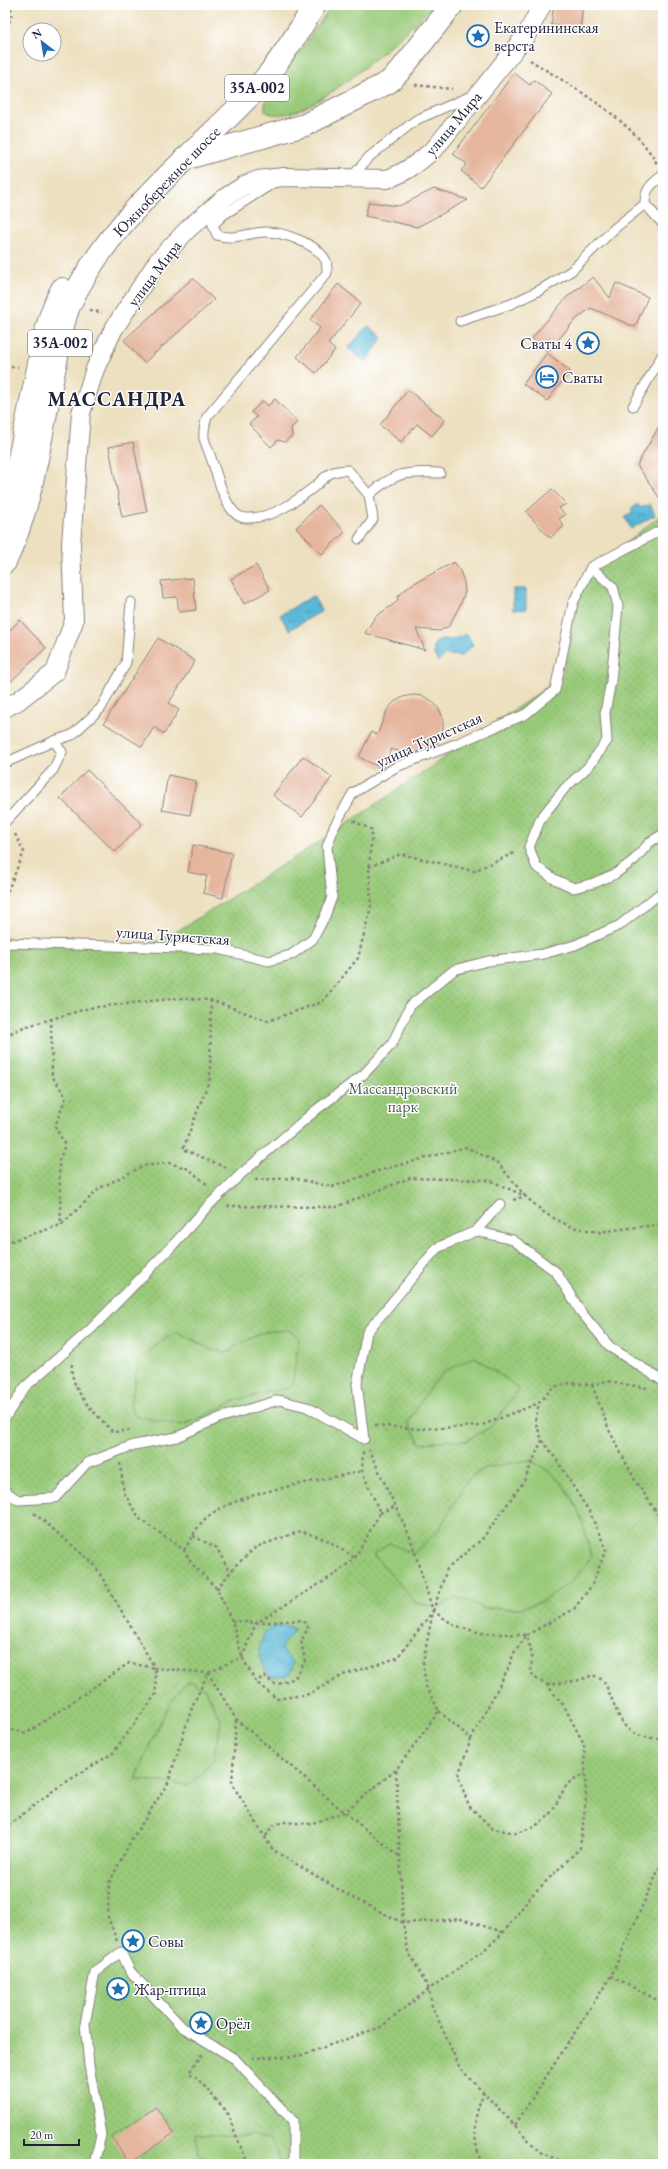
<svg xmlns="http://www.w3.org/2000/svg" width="668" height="2169" viewBox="0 0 668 2169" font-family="'EB Garamond',serif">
	<defs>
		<pattern id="park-dots" width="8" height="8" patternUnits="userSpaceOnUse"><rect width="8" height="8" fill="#99ca79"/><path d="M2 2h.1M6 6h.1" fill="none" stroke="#84ad6a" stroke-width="1.8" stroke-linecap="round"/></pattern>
		<pattern id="water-ripples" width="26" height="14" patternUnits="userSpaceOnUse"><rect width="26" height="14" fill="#59b8d7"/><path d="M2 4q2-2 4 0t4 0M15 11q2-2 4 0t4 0" fill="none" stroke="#4995b0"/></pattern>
	</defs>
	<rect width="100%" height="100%" fill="#fff"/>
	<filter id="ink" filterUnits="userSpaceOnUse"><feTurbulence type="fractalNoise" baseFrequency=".025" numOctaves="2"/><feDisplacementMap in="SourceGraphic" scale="8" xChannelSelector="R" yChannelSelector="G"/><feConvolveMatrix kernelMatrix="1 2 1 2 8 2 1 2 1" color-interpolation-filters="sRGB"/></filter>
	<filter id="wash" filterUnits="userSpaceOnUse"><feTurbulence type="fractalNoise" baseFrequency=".012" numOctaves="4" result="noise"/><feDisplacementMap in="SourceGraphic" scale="16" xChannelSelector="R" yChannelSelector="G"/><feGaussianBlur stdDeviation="0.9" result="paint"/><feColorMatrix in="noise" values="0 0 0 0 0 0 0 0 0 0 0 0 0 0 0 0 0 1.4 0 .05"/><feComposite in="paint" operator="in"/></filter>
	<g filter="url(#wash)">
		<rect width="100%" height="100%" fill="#ede0c0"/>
		<g fill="#99ca79" stroke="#5e765a">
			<path d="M332 5H435C408 29 301 136 265 111V103L271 93Z"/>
			<path d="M288 1330 299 1337 293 1387 239 1399 196 1420 180 1425 135 1416 130 1405 140 1358 176 1331 212 1350 226 1352 263 1332Z"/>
			<path d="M475 1357 519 1388 491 1427 466 1441 446 1440 421 1444 408 1423 430 1387 445 1370Z"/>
			<path d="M528 1460C571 1477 583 1515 591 1558L571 1582 541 1602 517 1609 484 1608 456 1597 439 1607 416 1603 373 1554 389 1543 438 1531 468 1479 486 1468Z"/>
			<path d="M190 1681 205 1689 221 1721 213 1760 201 1775 187 1785 136 1779C147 1754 168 1694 190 1681Z"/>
			<path d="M196 2133 237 2136 252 2134 272 2140 278 2152 279 2164H214L199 2153Z"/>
		</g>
		<path fill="url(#park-dots)" stroke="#5e765a" fill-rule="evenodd" d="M663 513V2164H279L278 2152 272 2140 252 2134 237 2136 196 2133 199 2153 214 2164H5V938L142 947 174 933 335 832 562 677 582 579ZM288 1330 299 1337 292 1387 239 1399 196 1420 180 1425 135 1416 130 1405 140 1358 176 1331 212 1350 226 1352 263 1332ZM475 1357 519 1388 491 1427 466 1441 446 1440 421 1444 408 1423 430 1387 445 1371ZM528 1460C571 1477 583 1515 591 1558L571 1582 541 1602 517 1609 484 1608 456 1597 439 1607 416 1603 373 1554 389 1543 413 1554 438 1531 468 1479 486 1468ZM190 1681 205 1689 221 1721 213 1760 201 1775 187 1785 136 1779C147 1754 168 1694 190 1681Z"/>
		<g fill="url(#water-ripples)" stroke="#3e6d89">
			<path d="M368 326 383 337 366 362 348 348Z"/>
			<path d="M638 504 641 508 650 504 655 515 631 529 625 517 633 513 631 509Z"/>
			<path d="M513 589H526V609L513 610Z"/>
			<path d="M313 596 322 611 289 630 280 615Z"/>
			<path d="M467 634 473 645 462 656 445 655 438 662 434 655V644L441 639 451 640Z"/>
			<path d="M277 1626H289L294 1629C288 1645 271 1642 293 1662L292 1670 287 1676 270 1677C257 1660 257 1651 265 1632Z"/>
		</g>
		<g id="blocks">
			<g fill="#e5b59c">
				<path d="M554 5H583L580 29 551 25Z"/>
				<path d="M514 73 530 85 534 80 552 94 481 187 461 171 467 164 453 154Z"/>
				<path d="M434 189 468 200 417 227 365 216 369 202 399 206Z"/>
				<path d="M593 277 610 298 616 283 648 297 635 327 591 308 575 320 548 352 532 338 567 297Z"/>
				<path d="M193 278 214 300 144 363 124 340Z"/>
				<path d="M338 284 361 303 328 344 335 350 316 373 297 357 320 328 310 320Z"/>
				<path d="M547 353 570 371 547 401 523 384Z"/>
				<path d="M408 390 445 420 432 436 417 424 401 442 380 425Z"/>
				<path d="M275 399 297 422 291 428 292 436 285 442 278 440 271 447 249 424 257 417 251 412 263 401 268 406Z"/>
				<path d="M663 419V503L637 465Z"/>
				<path d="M133 442 147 512 122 517 109 447Z"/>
				<path d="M552 489 566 504 559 508 565 515 559 519 564 526 550 538 526 512Z"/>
				<path d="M319 505 345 532 322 554 296 528Z"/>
				<path d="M454 562 460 571 464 582 465 592 461 603 449 626 440 631 416 629 425 650 365 633 375 617 397 602 398 596 411 585Z"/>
				<path d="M256 565 270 590 244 604 231 579Z"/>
				<path d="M193 578 196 610 179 612 177 597 163 598 161 581Z"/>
				<path d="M20 620 46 648 5 687V635Z"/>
				<path d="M158 638 195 661 169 703 179 710 164 734 154 727 142 747 104 723Z"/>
				<path d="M413 695 423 696 432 701 439 709 443 718V728L441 737 436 745 410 755 391 749 382 769 359 757 371 732 377 735 387 710 394 702 403 697Z"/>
				<path d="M303 756 332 777 302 817 273 795Z"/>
				<path d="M87 770 142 824 115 852 60 798Z"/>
				<path d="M168 775 196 781 190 815 162 810Z"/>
				<path d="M193 845 232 853 223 898 203 893 207 876 188 872Z"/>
				<path d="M156 2107 174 2133 129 2164 112 2137Z"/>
			</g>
		</g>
	</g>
	<g filter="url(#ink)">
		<use href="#blocks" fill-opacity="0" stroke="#88817e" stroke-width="1"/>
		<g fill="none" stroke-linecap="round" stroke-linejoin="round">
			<g stroke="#88817e" stroke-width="11">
				<g id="lane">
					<path d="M350 179 369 157 416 120 473 95"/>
					<path d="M275 182 223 215 213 225 217 235C233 241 249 232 266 232 283 232 318 244 326 261 327 264 327 269 327 273L207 417C205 424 203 430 204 438 206 446 210 453 212 461 218 476 226 518 246 518 272 519 295 502 314 487 329 475 326 471 348 470L369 495 373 519 359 539"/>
					<path d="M645 204 663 224"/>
					<path d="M460 321 511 304 540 290 571 271 615 228 645 204C645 188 652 184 663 175"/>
					<path d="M633 406 663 354"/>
					<path d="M369 495C396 471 405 472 440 473"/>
					<path d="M591 567 613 587 618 606 611 681 605 713 607 741 588 767 565 788 541 818 529 847 536 866 554 879 574 888 594 883 615 874 634 860 650 842 663 834"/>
					<path d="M54 741 72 735 101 708 126 663 131 602"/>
					<path d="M5 763 54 741 62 752 53 770 5 822"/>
					<path d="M5 943 218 949 269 961 291 955 313 939 325 916 332 897 327 847 334 827 353 793 396 767 458 743 526 714 555 690 573 603 591 567 663 529"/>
					<path d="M476 1231 513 1240 556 1272 581 1312 610 1347 663 1381"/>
					<path d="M5 1418 25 1387 92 1328 173 1245 208 1206 241 1174 316 1110 364 1074 392 1044 410 1006 454 970 488 961 543 954 575 945 620 925 663 891"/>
					<path d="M5 1491 18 1500 55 1498 87 1463 134 1445 177 1437 219 1418 279 1400 307 1407 364 1439 357 1384 367 1332 437 1248 476 1231 500 1204"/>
					<path d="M94 2164 101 2135 89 2065 85 2024 95 1972 121 1952 130 1971 182 2027 235 2059 293 2121V2164"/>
				</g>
			</g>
			<g stroke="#88817e" stroke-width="20">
				<path id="street" d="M5 708 18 701 55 672 74 621 71 544 81 413 95 369 113 330 158 261 189 228 226 197 245 185 258 180 283 177 387 179C407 172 421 161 436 147L527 34 542 5"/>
			</g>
			<g stroke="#88817e" stroke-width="24">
				<path id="secondary" d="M184 159 305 125 389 82 400 71 452 5"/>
			</g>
			<g stroke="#88817e" stroke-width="24">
				<g id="highway">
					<path d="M5 518C17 473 25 428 35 383 42 351 46 318 62 289"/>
					<path d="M5 562C33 504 41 433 54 371 59 349 61 324 70 304 96 248 140 202 184 160 212 132 242 107 267 76 285 54 300 29 315 5"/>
				</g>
			</g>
			<g stroke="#88817e" stroke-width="2.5" stroke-dasharray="3 3" stroke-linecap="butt">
				<path d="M5 34 11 17V5"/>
				<path d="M530 60C572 87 633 119 657 164"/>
				<path d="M415 85 452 89"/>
				<path d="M90 310 102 313"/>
				<path d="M5 367H18"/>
				<path d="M663 753 660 776 663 802"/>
				<path d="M369 867 401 854 474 871 516 852"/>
				<path d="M5 897 24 852 14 832"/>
				<path d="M211 1000 210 1078 183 1149 229 1169"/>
				<path d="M51 1018 52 1076 66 1097 55 1126 65 1145 59 1161 61 1225"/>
				<path d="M5 1036 21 1028 89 1008 178 998 211 1000 268 1021 322 1002 358 958 371 906 369 867 372 830 352 820"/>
				<path d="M255 1180 293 1178 332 1187 381 1170 466 1147 498 1163 525 1196 513 1200"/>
				<path d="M227 1206 336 1207 410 1178 489 1180 525 1196 546 1214 571 1227 598 1232 663 1224"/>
				<path d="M5 1243 61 1225 100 1188 143 1166 169 1163 189 1169 209 1186"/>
				<path d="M72 1364C69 1391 96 1414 113 1432L132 1430"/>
				<path d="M592 1385 609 1430 635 1480 663 1522"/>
				<path d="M375 1425 419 1429 480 1426 539 1403"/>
				<path d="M120 1463 124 1493 140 1519 184 1550 191 1563 217 1589 232 1621 242 1657 256 1682 277 1699 309 1694 343 1675 397 1658 433 1611 410 1537 369 1450"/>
				<path d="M34 1513 94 1564 155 1668 208 1673 236 1719 344 1812 399 1856"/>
				<path d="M380 1513 396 1506"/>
				<path d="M193 1536 217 1548 230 1573"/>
				<path d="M184 1550C190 1541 195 1530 202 1522 228 1492 323 1481 362 1471"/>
				<path d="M217 1589 236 1565 256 1547 301 1531 327 1540 355 1558"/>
				<path d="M433 1611 447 1569 482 1539 524 1481 542 1440"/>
				<path d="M232 1621 256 1623 303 1620 308 1628 301 1641 305 1661 295 1678 276 1685 264 1676 256 1682"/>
				<path d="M547 1685 580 1680 593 1675 603 1680C621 1712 616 1740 663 1738"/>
				<path d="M439 1711 471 1739 458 1776 469 1806 493 1829 516 1833 534 1827 550 1815 567 1784 585 1774"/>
				<path d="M236 1720 232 1784 273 1850 351 1897 403 1923 461 1919 503 1932"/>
				<path d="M5 1729 27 1733 129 1663 155 1668 156 1694 113 1753 58 1787 5 1828"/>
				<path d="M396 1770 403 1923 408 1951 429 1989 432 2006 460 2068 540 2152 568 2164"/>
				<path d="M266 1836 272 1826 283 1822 310 1824 344 1812 396 1770 439 1711 426 1686 423 1662 433 1611 454 1625 480 1633 527 1635 514 1653 507 1671 471 1739"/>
				<path d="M117 1941 108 1917 109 1883 132 1839 168 1783 192 1707 208 1673 242 1657 256 1623 337 1573 355 1558 380 1513 362 1471 363 1451"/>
				<path d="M611 1976 663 2003"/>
				<path d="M202 2054 189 2073 196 2077 226 2111 248 2164"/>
				<path d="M252 2058 299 2056 381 2027 429 1989 483 1951 504 1932 531 1896 580 1848 586 1798 584 1744 564 1706 547 1685 537 1679 531 1673 532 1655 527 1635 574 1609 592 1585 606 1549 590 1513 556 1459 542 1440 535 1421 539 1403 553 1387 570 1383 592 1385 607 1381 647 1388"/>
				<path d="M515 2125 611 1976 663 1860"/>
				<path d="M482 2164C472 2140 473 2116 484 2092"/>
			</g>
			<use href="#lane" stroke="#fff" stroke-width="9"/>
			<use href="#street" stroke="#fff" stroke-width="18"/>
			<use href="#secondary" stroke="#fff" stroke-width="22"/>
			<use href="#highway" stroke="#fff" stroke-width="22"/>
		</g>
	</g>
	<defs>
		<g id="sight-ring" transform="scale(1.15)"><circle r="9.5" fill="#fff" stroke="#1f6fb2" stroke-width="1.5"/><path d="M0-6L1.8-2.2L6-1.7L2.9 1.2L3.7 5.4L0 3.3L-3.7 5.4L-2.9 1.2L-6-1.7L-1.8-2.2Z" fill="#1f6fb2"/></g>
		<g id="hotel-ring" transform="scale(1.15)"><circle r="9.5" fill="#fff" stroke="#1f6fb2" stroke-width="1.5"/><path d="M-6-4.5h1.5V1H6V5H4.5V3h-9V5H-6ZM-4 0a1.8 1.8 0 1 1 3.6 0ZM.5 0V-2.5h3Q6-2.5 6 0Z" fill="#1f6fb2"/></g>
	</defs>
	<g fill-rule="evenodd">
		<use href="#sight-ring" x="478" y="36"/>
		<use href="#sight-ring" x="588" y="343"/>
		<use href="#hotel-ring" x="547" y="377"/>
		<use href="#sight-ring" x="133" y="1941"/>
		<use href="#sight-ring" x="118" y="1989"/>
		<use href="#sight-ring" x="201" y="2023"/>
	</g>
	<g text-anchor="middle" stroke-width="3" stroke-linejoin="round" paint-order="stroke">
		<g fill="#fff" stroke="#646476" stroke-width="1">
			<rect x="225" y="75" width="64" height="26" rx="3"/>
			<rect x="28" y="330" width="64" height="26" rx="3"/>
		</g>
		<g font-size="15" font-weight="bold" fill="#22223b">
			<text x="257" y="93">35А-002</text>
			<text x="60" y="348">35А-002</text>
		</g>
		<g font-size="16" fill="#22223b" stroke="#fff" text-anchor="start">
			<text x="494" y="33">Екатерининская<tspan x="494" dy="18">верста</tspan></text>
			<text x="572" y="349" text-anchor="end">Сваты 4</text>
			<text x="562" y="383">Сваты</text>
			<text x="148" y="1947">Совы</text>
			<text x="134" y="1995">Жар-птица</text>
			<text x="216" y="2029">Орёл</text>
		</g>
		<g font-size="16" fill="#22223b" stroke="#fff">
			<text transform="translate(453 123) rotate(-50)" y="6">улица Мира</text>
			<text transform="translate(166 181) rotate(-46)" y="6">Южнобережное шоссе</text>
			<text transform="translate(154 273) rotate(-53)" y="6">улица Мира</text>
			<text transform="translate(429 739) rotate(-24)" y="6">улица Туристская</text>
			<text transform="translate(173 935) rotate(4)" y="6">улица Туристская</text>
		</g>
		<g font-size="16" fill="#4c5d51" stroke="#fff">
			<text x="403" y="1094">Массандровский<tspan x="403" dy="18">парк</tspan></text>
		</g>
		<g font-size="20" font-weight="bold" letter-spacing="1" fill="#22223b" stroke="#fff">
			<text x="117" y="406">МАССАНДРА</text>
		</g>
	</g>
	<rect width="668" height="2169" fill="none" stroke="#fff" stroke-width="20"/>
	<g transform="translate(42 42) rotate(329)"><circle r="19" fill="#ffffff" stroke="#a7a7b1"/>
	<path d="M0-3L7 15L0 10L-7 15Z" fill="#1f6fb2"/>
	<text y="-6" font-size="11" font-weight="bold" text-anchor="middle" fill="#22223b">N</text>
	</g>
	<path d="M24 2139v6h55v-6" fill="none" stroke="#22223b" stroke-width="2"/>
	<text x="30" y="2139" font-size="12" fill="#22223b" stroke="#ffffff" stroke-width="3" paint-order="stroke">20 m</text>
</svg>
